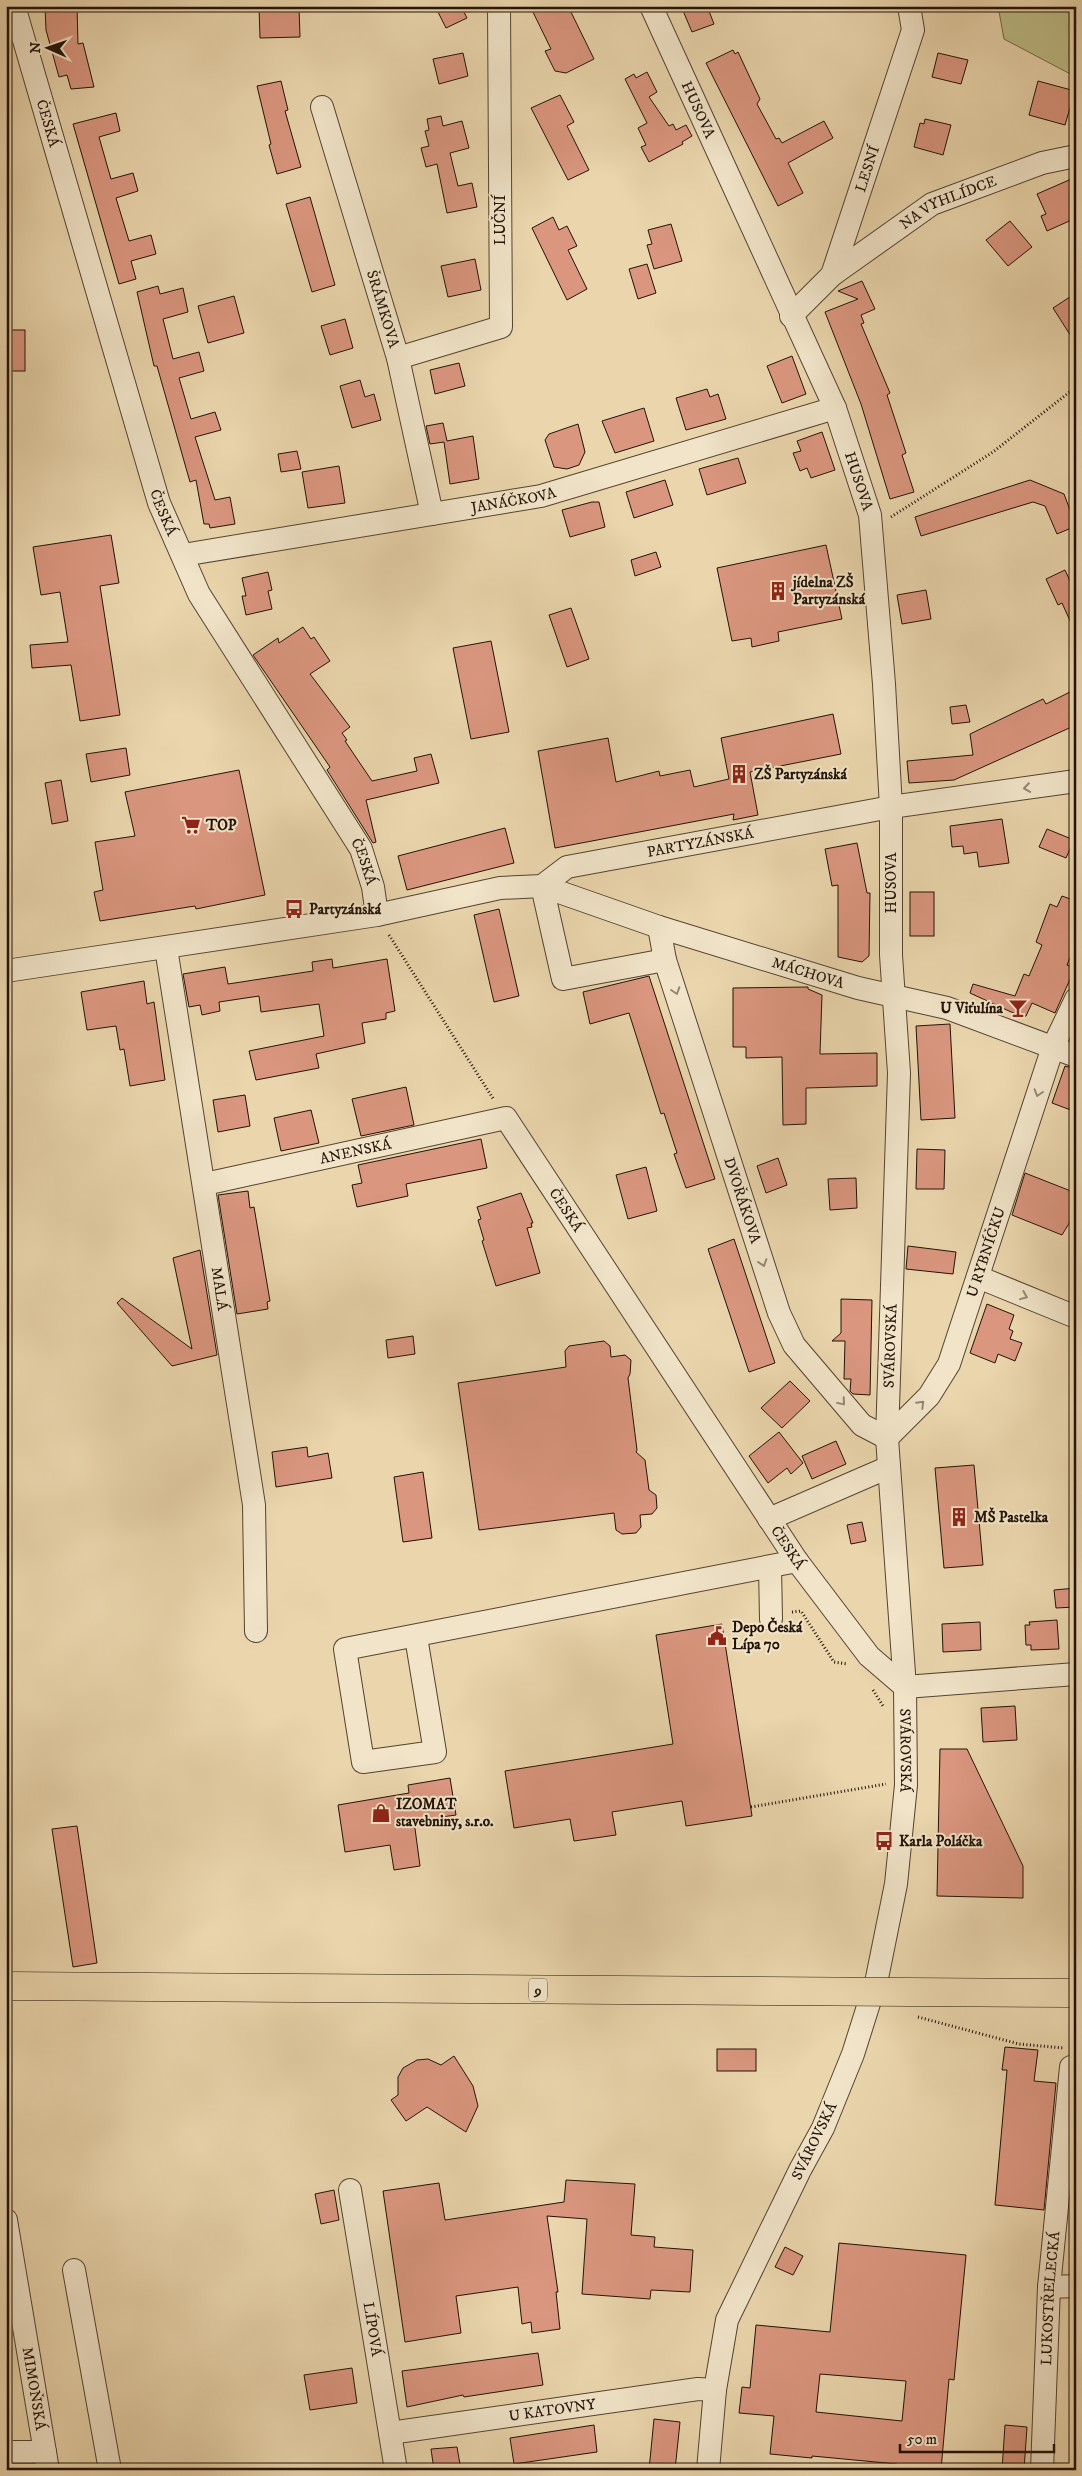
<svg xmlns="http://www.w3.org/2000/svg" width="1082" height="2476" viewBox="0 0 1082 2476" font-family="'IM FELL DW Pica',serif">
	<rect width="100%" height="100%" fill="#ead5ac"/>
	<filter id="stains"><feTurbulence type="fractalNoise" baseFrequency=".004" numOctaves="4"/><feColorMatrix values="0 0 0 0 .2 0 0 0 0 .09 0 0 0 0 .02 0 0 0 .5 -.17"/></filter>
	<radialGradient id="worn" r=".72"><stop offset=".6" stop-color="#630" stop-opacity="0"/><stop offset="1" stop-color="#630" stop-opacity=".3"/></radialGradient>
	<path fill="#bdbc86" stroke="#706746" d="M998 6H1076V77L1004 39Z"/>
	<g fill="#da967f" stroke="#221207" fill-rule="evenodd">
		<path d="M45 6H77L78 44 83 43 94 87 71 89 67 75 59 77 46 30Z"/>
		<path d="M259 6 299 7 300 37 260 38Z"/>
		<path d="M435 6H461L467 18 446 28Z"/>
		<path d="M530 6H568L594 59 566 73 555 71 545 51 551 49Z"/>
		<path d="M681 6H707L714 24 692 32Z"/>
		<path d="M733 50 735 54 738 52 760 99 757 104 776 139 779 138 782 143 824 121 833 138 788 163 803 193 778 206 706 63Z"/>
		<path d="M463 53 468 76 439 84 433 59Z"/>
		<path d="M938 53 968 60 961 84 932 77Z"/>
		<path d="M647 72 657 92 649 97 669 126 673 124 676 130 686 125 692 136 682 142 683 144 649 162 641 147 646 145 638 128 647 123 625 79 634 74 636 78Z"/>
		<path d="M281 81 288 110 285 111 301 167 277 174 269 145 271 144 257 86Z"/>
		<path d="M1038 81 1075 91 1065 125 1029 115Z"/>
		<path d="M560 95 574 122 567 126 589 170 568 180 531 108Z"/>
		<path d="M116 113 120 131 99 137 111 179 133 173 138 191 116 198 129 241 151 235 156 254 131 261 136 279 119 284 73 124Z"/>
		<path d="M441 116 443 126 462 121 469 148 450 153 458 186 472 183 477 207 447 213 437 164 426 167 421 148 429 146 425 131 429 130 427 119Z"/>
		<path d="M925 119 951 125 943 155 914 147 920 123 924 124Z"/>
		<path d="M1076 177V218L1047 231 1041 216 1046 214 1037 194Z"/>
		<path d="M310 197 335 285 312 292 286 204Z"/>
		<path d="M553 217 559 230 567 226 577 246 568 250 587 289 567 300 532 228Z"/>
		<path d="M1010 221 1032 247 1008 266 986 240Z"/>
		<path d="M671 224 682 261 654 269 647 245 652 244 648 230Z"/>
		<path d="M475 259 481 290 448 297 441 266Z"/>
		<path d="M647 264 656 293 638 299 629 269Z"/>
		<path d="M862 281 875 309 861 315 864 323 861 324 890 393 887 395 906 453 902 455 914 492 890 499 861 404 825 312 858 299 838 291Z"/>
		<path d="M158 286 160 294 183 288 188 312 163 319 173 359 199 352 204 371 179 378 191 419 215 412 221 430 195 437 215 500 230 497 235 524 210 528 209 524H204L196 480 190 482 157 366H154L137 292Z"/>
		<path d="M1076 293V344L1053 308Z"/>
		<path d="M234 296 244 333 208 343 198 306Z"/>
		<path d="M345 319 353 348 330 355 321 326Z"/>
		<rect x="6" y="330" width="19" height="41"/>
		<path d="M792 356 806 394 782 403 767 366Z"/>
		<path d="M459 363 465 386 435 394 430 370Z"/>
		<path d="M360 380 365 397 374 394 381 420 352 428 340 386Z"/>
		<path d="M707 389 710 397 718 394 726 419 686 430 676 398Z"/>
		<path d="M644 408 654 441 615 453 602 421Z"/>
		<path d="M443 423 447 441 473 436 479 479 450 484 444 442 430 444 426 426Z"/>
		<path d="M578 424 585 452 579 465 567 469 554 467 545 440 549 434Z"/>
		<path d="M822 432 835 470 811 478 807 468 800 471 793 453 801 451 797 441Z"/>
		<path d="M297 451 301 469 281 472 278 454Z"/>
		<path d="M738 458 746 483 707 495 699 469Z"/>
		<path d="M339 466 345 503 308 508 302 472Z"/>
		<path d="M665 480 673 505 634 518 626 492Z"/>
		<path d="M1030 480 1064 494 1076 526 1057 534 1045 506 1033 502 921 536 915 517Z"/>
		<path d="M592 502H599L605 527 570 537 562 510Z"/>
		<path d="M111 535 119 583 100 586 120 715 80 721 71 665 32 668 30 645 68 642 60 592 41 595 33 547Z"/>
		<path d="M826 545 842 619 778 632 779 641 752 647 751 638 732 641 717 568Z"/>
		<path d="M656 552 661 567 635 576 631 560Z"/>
		<path d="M1065 570 1076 594V634L1062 603 1058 605 1046 579Z"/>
		<path d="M268 572 272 590 268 591 272 609 246 615 242 596H246L242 578Z"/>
		<path d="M926 590 931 619 902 624 897 595Z"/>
		<path d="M571 608 589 659 567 667 549 615Z"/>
		<path d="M303 627 311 639 314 637 330 661 310 674 350 727 342 733 347 740 345 741 372 781 417 771 414 758 431 754 439 783 366 800 376 842 373 843 327 770 330 767 253 655 278 638 279 643Z"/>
		<path d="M491 641 509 732 471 739 453 648Z"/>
		<path d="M1076 689V725L954 780 909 783 907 761 973 755 970 734 1043 699 1046 704Z"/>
		<path d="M966 705 970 722 952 724 950 707Z"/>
		<path d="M833 714 841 754 750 772 758 815 733 820 734 814 555 848 538 751 608 738 616 782 659 771 660 776 690 770 694 787 729 779 721 738Z"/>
		<path d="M126 748 130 775 91 782 86 754Z"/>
		<path d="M239 770 265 895 196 909 195 906 100 921 94 892 103 890 95 842 135 836 125 792Z"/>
		<path d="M61 780 68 821 52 824 45 783Z"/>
		<path d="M1002 819 1009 863 979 867 977 852 964 854 963 846 952 847 950 826Z"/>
		<path d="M505 828 514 863 407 890 398 856Z"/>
		<path d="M1047 829 1074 840 1066 858 1039 847Z"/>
		<path d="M857 843 867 893H870L869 956 862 962 838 957V885L832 886 825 849Z"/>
		<rect x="910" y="892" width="24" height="44"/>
		<path d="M1062 896 1076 901V943L1067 965 1075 968 1055 1013 1032 1003 1026 1016 1022 1017 970 993 973 984 1015 996 1024 974 1029 976 1042 945 1036 942 1050 904 1057 907Z"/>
		<path d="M499 909 519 996 494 1002 474 915Z"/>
		<path d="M332 959 333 968 387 959 395 1011 386 1013V1019L362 1023 365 1043 316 1054 319 1068 256 1080 249 1051 324 1036 319 1004 261 1012 259 996 219 1002 220 1011 202 1015 200 1005 189 1007 183 974 225 967 228 984 313 971 312 962Z"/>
		<path d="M649 976 715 1179 686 1188 674 1154 677 1153 664 1113 661 1114 629 1013 590 1024 583 992Z"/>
		<path d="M144 981 147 1004 154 1002 165 1080 130 1086 124 1049 120 1050 116 1026 87 1030 81 992Z"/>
		<path d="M808 987V989L822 995 820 1054 877 1053V1086L806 1088V1124L783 1125 782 1057 746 1058V1047H733V988Z"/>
		<path d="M950 1024 955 1118 921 1120 916 1026Z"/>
		<path d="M1065 1066 1076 1069V1112L1052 1103Z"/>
		<path d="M406 1087 414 1125 361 1136 352 1099Z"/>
		<path d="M245 1095 250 1126 218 1132 213 1100Z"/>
		<path d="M311 1110 319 1143 281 1151 274 1118Z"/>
		<path d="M481 1139 487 1168 406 1184 408 1196 357 1207 352 1185 362 1183 358 1165Z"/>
		<path d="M917 1149 945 1150 944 1189H916Z"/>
		<path d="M778 1158 787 1185 766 1193 757 1166Z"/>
		<path d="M646 1167 657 1211 628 1219 616 1175Z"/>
		<path d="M1025 1173 1076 1193V1212L1062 1235 1012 1215Z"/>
		<path d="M856 1178 857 1208 830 1210 828 1179Z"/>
		<path d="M248 1191 250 1208 254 1207 270 1301 267 1302 268 1309 237 1314 218 1195Z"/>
		<path d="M521 1193 533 1223H531L532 1227 527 1228 540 1273 496 1286 482 1241 484 1240 478 1220 481 1219 477 1207Z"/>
		<path d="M734 1239 775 1363 749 1372 708 1249Z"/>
		<path d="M908 1246 956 1252 953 1274 906 1269Z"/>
		<path d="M200 1250 217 1355 172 1366 117 1303 122 1298 192 1349 173 1258Z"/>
		<path d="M841 1299 872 1300 870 1395 853 1394 850 1391 851 1379H844L845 1341H832L841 1333Z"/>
		<path d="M987 1304 1014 1315 1009 1329 1013 1331 1010 1339 1022 1343 1015 1361 998 1354 995 1363 970 1353Z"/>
		<path d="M413 1336 415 1354 388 1358 386 1340Z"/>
		<path d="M604 1341 610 1346 611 1357 625 1355 631 1360 630 1374 628 1378 637 1450 636 1452 645 1460 649 1490 656 1495 657 1508 652 1514 640 1515 641 1527 636 1533 622 1534 616 1530 614 1513 479 1530 458 1383 566 1367 565 1351 569 1346Z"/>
		<path d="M790 1381 810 1401 782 1428 761 1408Z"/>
		<path d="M779 1432 803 1463 791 1474 787 1468 768 1483 749 1456Z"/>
		<path d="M836 1441 846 1464 812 1479 802 1456Z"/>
		<path d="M307 1447 308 1457 328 1453 332 1478 276 1487 272 1452Z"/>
		<path d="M974 1465 983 1565 944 1568 935 1468Z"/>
		<path d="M423 1472 432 1538 403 1542 394 1477Z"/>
		<path d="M862 1522 866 1541 851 1544 847 1525Z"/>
		<path d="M1076 1588V1607L1056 1608 1054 1590Z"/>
		<path d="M1057 1620 1059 1649 1031 1650V1645H1026L1025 1625H1030L1029 1622Z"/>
		<path d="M980 1622 981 1650 943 1652 942 1624Z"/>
		<path d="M722 1624 752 1816 686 1826 682 1801 612 1812 616 1835 574 1841 570 1819 514 1828 505 1771 673 1744 656 1635Z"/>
		<path d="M1015 1706 1017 1740 983 1742 981 1708Z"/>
		<path d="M940 1749H967L1023 1866V1898L937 1896Z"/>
		<path d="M450 1778 456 1815 414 1821 420 1866 394 1870 390 1845 345 1852 338 1805 409 1793 408 1785Z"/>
		<path d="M77 1826 97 1963 73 1967 52 1829Z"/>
		<path d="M1005 2047 1038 2050 1034 2081 1056 2083 1044 2210 995 2205 1007 2070H1002Z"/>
		<rect x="717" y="2049" width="39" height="22"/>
		<path d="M454 2056 473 2086 478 2106 466 2132 427 2107 406 2121 391 2100 398 2095V2077L403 2068 417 2060 428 2059 441 2065Z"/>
		<path d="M566 2180 635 2184 631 2235 655 2237 654 2247 693 2250 690 2292 651 2290 650 2299 582 2294 587 2219 547 2216 558 2292H556L560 2329 532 2333 531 2322 522 2324 518 2287 456 2296 461 2333 405 2342 383 2191 439 2183 445 2220 564 2202Z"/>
		<path d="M334 2190 339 2220 321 2224 315 2194Z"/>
		<path d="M839 2243 966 2255 954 2380 949 2379 941 2470H897V2464L812 2456V2458L770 2454 774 2416 739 2413 742 2387 750 2388 756 2325 830 2332ZM820 2374 906 2381 902 2421 816 2412Z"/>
		<path d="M785 2247 803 2256 793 2275 775 2267Z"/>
		<path d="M538 2353 543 2385 464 2397 463 2395 407 2407 402 2371Z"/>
		<path d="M352 2368 357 2403 310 2410 304 2375Z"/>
		<path d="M654 2419 680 2422 675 2470H649Z"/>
		<path d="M594 2425 597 2452 514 2464 510 2438Z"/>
		<path d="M1005 2425 1027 2427 1024 2470H1002Z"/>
		<path d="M457 2447 461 2470H434L431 2449Z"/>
	</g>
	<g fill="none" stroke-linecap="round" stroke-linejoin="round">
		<g stroke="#544330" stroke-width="24">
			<g id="minor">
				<path id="s1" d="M14 6 159 503 199 594 361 849 373 887 377 915"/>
				<path id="s2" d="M651 6 835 408 870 515 884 684 891 807V955L899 1073 887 1438 905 1687 906 1785 896 1884 877 1978 853 2054 823 2128 800 2170 727 2320 715 2390 708 2470"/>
				<path id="s3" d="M322 107 398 358 432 514"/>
				<path id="s4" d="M832 275 932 204 1042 163 1076 156"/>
				<path id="s5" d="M791 316 832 275 913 30 909 6"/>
				<path d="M398 358 501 327 499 6"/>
				<path id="s6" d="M183 555 541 496 835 408"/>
				<path id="s7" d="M542 886 659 927 858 988 947 1008 1076 1056"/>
				<path d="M542 886 563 979 665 960"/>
				<path id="s8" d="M659 927 665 960 779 1313 794 1345 862 1425 887 1438"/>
				<path id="s9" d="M166 948 254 1505 256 1631"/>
				<path id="s10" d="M6 971 377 915 500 888 542 886 567 867 891 807 1076 781"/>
				<path id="s11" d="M205 1184 506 1118 797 1561 869 1656 905 1687"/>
				<path d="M978 1277 1076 1317"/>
				<path id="s12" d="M887 1438 929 1396 949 1364 1053 1047 1076 999"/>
				<path d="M769 1519 889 1467"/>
				<path d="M770 1567 771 1619"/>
				<path d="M416 1637 435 1752 363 1762 345 1649 797 1561"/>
				<path d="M905 1687 1076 1674"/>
				<path id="s13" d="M350 2190 396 2470"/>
				<path id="s14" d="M6 2220 48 2470"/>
				<path d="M74 2270 110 2470"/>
				<path d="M1049 2287 1076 2286"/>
				<path id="s15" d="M390 2433 698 2389 715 2390"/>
				<path d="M6 2452H45"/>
				<path id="s16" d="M1042 2470 1049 2287 1071 2067"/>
			</g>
		</g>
		<g stroke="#221207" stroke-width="3" stroke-dasharray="1 2.5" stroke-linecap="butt">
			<path d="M891 517 993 452 1076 387"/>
			<path d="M389 935 494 1100"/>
			<path d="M792 1612 801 1611 834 1662 848 1664"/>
			<path d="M873 1690 883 1706"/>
			<path d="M751 1807 886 1784"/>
			<path d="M918 2017 1019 2044 1063 2048"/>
		</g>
		<use href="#minor" stroke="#f1e4c9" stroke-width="22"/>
		<g stroke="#221207" stroke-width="29" stroke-linecap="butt">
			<path id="major-bridge" d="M6 1986 1070 1993"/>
		</g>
		<use href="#major-bridge" stroke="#ead5ac" stroke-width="28"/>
	</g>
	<defs><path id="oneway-chevron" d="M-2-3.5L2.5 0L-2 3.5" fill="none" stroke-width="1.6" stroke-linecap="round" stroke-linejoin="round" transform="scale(1.25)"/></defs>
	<g stroke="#948672">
		<use href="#oneway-chevron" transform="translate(1027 788) rotate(172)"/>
		<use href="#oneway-chevron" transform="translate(676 991) rotate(72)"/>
		<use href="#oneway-chevron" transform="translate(1038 1093) rotate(108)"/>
		<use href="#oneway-chevron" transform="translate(763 1263) rotate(72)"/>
		<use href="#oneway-chevron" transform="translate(1024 1296) rotate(22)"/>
		<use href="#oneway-chevron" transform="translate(842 1402) rotate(50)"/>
		<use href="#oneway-chevron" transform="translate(921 1404) rotate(-45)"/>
	</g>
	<defs>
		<g id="building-bare" transform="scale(1.5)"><path d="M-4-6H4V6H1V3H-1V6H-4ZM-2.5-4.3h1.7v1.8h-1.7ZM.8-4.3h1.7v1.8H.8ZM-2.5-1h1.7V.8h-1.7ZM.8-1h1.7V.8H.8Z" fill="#8f2418" stroke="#f1e4c9" stroke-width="2.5" paint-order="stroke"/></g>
		<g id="supermarket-bare" transform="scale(1.5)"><path d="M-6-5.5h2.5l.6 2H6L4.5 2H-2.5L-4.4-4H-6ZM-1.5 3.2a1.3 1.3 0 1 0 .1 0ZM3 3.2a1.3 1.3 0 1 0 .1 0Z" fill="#8f2418" stroke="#f1e4c9" stroke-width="2.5" paint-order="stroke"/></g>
		<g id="bus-bare" transform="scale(1.5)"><path d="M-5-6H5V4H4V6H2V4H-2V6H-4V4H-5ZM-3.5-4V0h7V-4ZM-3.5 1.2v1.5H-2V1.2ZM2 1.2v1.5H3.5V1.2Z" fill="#8f2418" stroke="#f1e4c9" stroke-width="2.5" paint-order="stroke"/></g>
		<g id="bar-bare" transform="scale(1.5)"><path d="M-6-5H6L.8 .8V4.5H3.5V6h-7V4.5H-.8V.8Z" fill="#8f2418" stroke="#f1e4c9" stroke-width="2.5" paint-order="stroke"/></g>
		<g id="civic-bare" transform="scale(1.5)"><path d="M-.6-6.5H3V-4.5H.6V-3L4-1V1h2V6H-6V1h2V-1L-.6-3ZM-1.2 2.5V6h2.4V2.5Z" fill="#8f2418" stroke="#f1e4c9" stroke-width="2.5" paint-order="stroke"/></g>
		<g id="shop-bare" transform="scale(1.5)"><path d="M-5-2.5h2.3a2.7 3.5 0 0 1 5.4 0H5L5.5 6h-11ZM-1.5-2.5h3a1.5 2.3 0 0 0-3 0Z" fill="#8f2418" stroke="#f1e4c9" stroke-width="2.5" paint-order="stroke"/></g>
	</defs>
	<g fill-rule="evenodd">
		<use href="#building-bare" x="778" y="591"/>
		<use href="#building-bare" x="739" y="774"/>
		<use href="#supermarket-bare" x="191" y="825"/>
		<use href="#bus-bare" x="294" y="909"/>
		<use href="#bar-bare" x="1018" y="1008"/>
		<use href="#building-bare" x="959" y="1517"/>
		<use href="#civic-bare" x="717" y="1636"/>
		<use href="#shop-bare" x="381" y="1813"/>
		<use href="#bus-bare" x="884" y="1841"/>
	</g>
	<g text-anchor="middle" stroke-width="4" stroke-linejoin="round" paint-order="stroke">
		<rect fill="#f1e4c9" stroke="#605141" stroke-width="1" x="529" y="1978.5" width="18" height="23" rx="4"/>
		<g font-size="14" font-weight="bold" fill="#221207">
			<text x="538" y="1995">9</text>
		</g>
		<g font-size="15" fill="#221207" stroke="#f1e4c9">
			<text dy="5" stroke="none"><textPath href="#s2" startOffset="114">HUSOVA</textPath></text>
			<text dy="5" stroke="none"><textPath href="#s1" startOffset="122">ČESKÁ</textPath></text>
			<text dy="5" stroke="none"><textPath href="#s5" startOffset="170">LESNÍ</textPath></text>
			<text dy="5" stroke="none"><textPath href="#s4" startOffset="138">NA VYHLÍDCE</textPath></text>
			<text transform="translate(500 220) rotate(-90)" y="5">LUČNÍ</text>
			<text dy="5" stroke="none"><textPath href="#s3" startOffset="211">ŠRÁMKOVA</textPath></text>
			<text dy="5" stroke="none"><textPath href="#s2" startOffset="519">HUSOVA</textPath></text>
			<text dy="5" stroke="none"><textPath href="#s6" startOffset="335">JANÁČKOVA</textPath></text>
			<text dy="5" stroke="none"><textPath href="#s1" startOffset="528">ČESKÁ</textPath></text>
			<text dy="5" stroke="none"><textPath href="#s10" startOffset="710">PARTYZÁNSKÁ</textPath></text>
			<text dy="5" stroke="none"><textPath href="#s1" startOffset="932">ČESKÁ</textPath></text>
			<text transform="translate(891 883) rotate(-90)" y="5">HUSOVA</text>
			<text dy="5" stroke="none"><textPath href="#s7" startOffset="280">MÁCHOVA</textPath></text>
			<text dy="5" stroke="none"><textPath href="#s11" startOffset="154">ANENSKÁ</textPath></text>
			<text dy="5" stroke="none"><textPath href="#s8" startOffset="286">DVOŘÁKOVA</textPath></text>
			<text dy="5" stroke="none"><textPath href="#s11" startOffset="418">ČESKÁ</textPath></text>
			<text dy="5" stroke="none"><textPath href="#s12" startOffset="215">U RYBNÍČKU</textPath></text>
			<text dy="5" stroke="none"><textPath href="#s9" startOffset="345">MALÁ</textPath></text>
			<text transform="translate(890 1346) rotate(-88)" y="5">SVÁROVSKÁ</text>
			<text dy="5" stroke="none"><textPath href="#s11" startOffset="822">ČESKÁ</textPath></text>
			<text dy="5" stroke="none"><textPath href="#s2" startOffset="1792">SVÁROVSKÁ</textPath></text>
			<text transform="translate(814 2141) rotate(-64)" y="5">SVÁROVSKÁ</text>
			<text dy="5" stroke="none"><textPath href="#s16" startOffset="172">LUKOSTŘELECKÁ</textPath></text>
			<text dy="5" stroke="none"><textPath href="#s13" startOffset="141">LÍPOVÁ</textPath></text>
			<text dy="5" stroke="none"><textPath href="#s14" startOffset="171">MIMOŇSKÁ</textPath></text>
			<text dy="5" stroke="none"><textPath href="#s15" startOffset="164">U KATOVNY</textPath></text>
		</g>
		<g font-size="15" font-weight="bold" fill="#221207" stroke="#f1e4c9" text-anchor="start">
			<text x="793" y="587">jídelna ZŠ<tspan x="793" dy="17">Partyzánská</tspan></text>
			<text x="754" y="779">ZŠ Partyzánská</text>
			<text x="206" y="830">TOP</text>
			<text x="309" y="914">Partyzánská</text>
			<text x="1003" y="1013" text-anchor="end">U Viťulína</text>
			<text x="974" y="1522">MŠ Pastelka</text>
			<text x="732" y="1632">Depo Česká<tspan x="732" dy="17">Lípa 70</tspan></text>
			<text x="396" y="1809">IZOMAT<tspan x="396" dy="17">stavebniny, s.r.o.</tspan></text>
			<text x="899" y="1846">Karla Poláčka</text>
		</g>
	</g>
	<rect width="1082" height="2476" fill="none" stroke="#ead5ac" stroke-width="25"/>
	<rect x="8" y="8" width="1067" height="2461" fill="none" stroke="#221207" stroke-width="2.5"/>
	<rect x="12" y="12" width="1057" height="2451" fill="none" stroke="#221207"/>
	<g transform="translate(48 48) rotate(272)" stroke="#f1e4c9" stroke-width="4" paint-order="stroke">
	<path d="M0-4L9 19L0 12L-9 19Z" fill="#221207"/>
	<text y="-8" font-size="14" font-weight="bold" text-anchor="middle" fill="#221207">N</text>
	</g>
	<path d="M900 2444v8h154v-8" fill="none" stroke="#221207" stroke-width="2.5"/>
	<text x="907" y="2444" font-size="15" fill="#221207" stroke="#f1e4c9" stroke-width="4" paint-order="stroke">50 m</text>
	<rect width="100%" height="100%" filter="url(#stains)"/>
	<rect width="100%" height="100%" fill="url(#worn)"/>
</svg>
